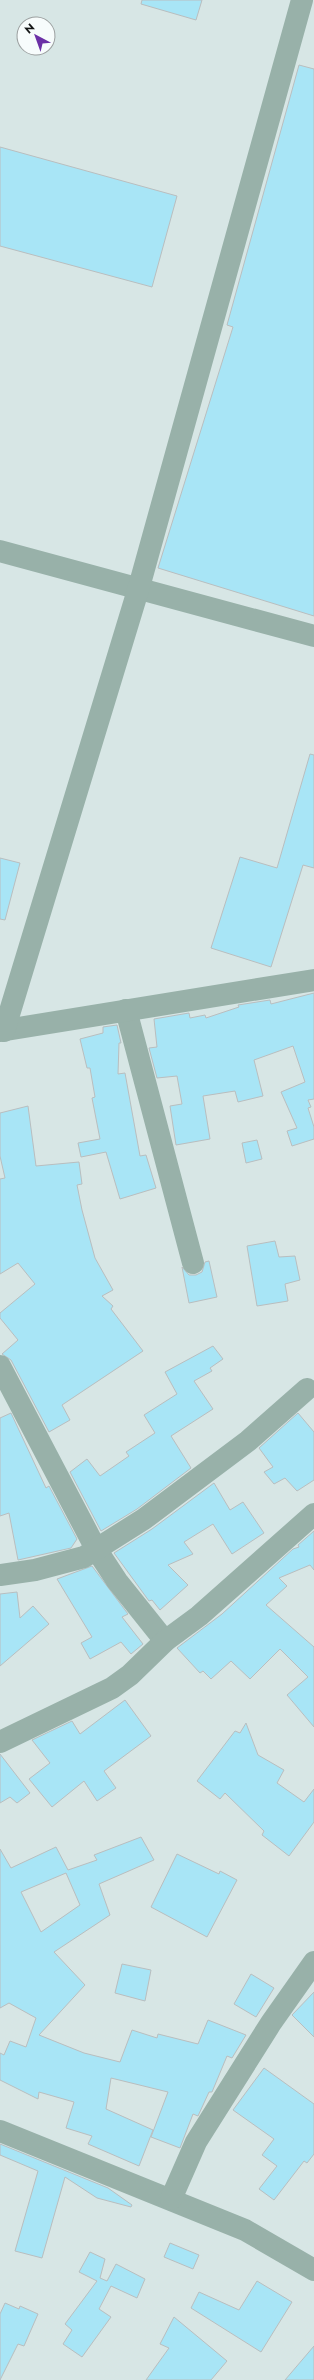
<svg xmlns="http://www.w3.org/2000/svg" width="314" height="2380" viewBox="0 0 314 2380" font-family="Jost,sans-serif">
	<rect width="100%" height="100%" fill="#eaefef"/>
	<path fill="#d7e6e5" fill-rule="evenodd" d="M0 0H314V2380H0ZM24 24H48V48H24Z"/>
	<g fill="#a8e5f6" stroke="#b9bebf" fill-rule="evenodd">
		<path d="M142 0H202L196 20 141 4Z"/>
		<path d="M299 65 314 69V616L158 568 233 327 227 325Z"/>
		<path d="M0 147 177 196 152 287 0 246Z"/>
		<path d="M310 754 314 755V868L303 865 271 967 211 948 240 857 277 868Z"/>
		<path d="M0 858 20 863 5 920 0 919Z"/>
		<path d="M314 993V1099L308 1100 311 1107 308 1108 314 1127V1139L292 1146 287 1131 297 1128 281 1092 305 1082 293 1046 254 1060 263 1096 238 1102 235 1091 203 1096 210 1139 176 1145 170 1106 182 1104 177 1076 157 1078 149 1048 157 1047 154 1019 189 1013 190 1018 205 1015 206 1018 239 1007 238 1005 270 1000 271 1004Z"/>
		<path d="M117 1025 121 1043H119L118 1074 125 1073 140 1156 146 1155 156 1188 120 1199 106 1152 81 1157 78 1143 100 1139 92 1098 95 1097 90 1068H87L80 1039 103 1033V1027Z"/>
		<path d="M28 1106 36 1166 79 1162 82 1184 77 1185 82 1210 95 1258 113 1290 102 1296 113 1306 111 1309 143 1351 62 1405 70 1420 49 1432 11 1360 2 1354 18 1340 0 1318V1313L35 1284 18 1263 0 1274V1179L5 1178 0 1156V1113Z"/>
		<path d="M257 1140 262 1159 246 1163 242 1143Z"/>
		<path d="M275 1241 279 1257 295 1256 300 1280 285 1284 288 1301 257 1306 247 1246Z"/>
		<path d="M209 1261 217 1297 189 1303 182 1267 189 1275H196L202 1272 205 1262Z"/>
		<path d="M213 1346 223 1359 210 1368 212 1371 194 1381 213 1409 171 1436 191 1468 137 1509 101 1531 70 1472 87 1459 100 1476 129 1456 126 1452 155 1433 144 1415 177 1394 165 1372Z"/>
		<path d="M11 1413 46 1488 49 1486 77 1539 71 1548 18 1560 9 1513 0 1516V1418Z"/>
		<path d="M298 1413 314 1432V1480L297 1491 285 1478 274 1484 264 1472 273 1467 259 1448Z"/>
		<path d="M214 1483 230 1510 243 1502 264 1533 232 1554 213 1524 184 1542 193 1554 168 1565 188 1585 160 1610 152 1600 149 1601 114 1553 152 1529Z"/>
		<path d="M314 1531V1570L310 1565 279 1578 287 1586 266 1605 314 1647V1727L287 1695 308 1677 280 1649 250 1679 231 1661 211 1679 203 1671 200 1673 177 1648 222 1614 293 1549 299 1547 298 1545Z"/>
		<path d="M92 1566 128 1614 122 1617 143 1644 131 1654 121 1642 90 1659 81 1643 92 1637 57 1579Z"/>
		<path d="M17 1592 20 1618 33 1606 49 1624 0 1666V1594Z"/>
		<path d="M125 1700 151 1736 104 1771 116 1788 97 1801 84 1781 52 1807 29 1779 50 1763 32 1740 72 1721 80 1734Z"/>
		<path d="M246 1723 258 1755 284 1770 277 1783 304 1802 314 1789V1822L289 1856 262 1835 264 1831 225 1793 220 1799 197 1781 235 1731 240 1733Z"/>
		<path d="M0 1754 30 1793 17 1803 10 1797 0 1803Z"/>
		<path d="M141 1837 154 1860 99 1884 110 1915 54 1952 85 1985 39 2035 84 2053 120 2062 132 2030 157 2038 158 2034 198 2044 208 2020 246 2035 232 2058 227 2056 212 2092H209L198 2116 193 2114 180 2148 151 2137 168 2092 111 2078 106 2109 153 2130 139 2166 88 2144 92 2136 66 2128 74 2102 39 2092 38 2099 0 2080V2053L4 2055 10 2041 26 2047 36 2018 9 2003 0 2008V1849L11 1868 56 1847 68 1870 97 1860 94 1855ZM66 1873 80 1905 41 1932 21 1892Z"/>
		<path d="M177 1854 219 1874 220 1871 237 1880 207 1937 151 1907Z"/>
		<path d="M122 1964 151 1970 145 2001 115 1993Z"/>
		<path d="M251 1974 274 1988 256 2017 234 2004Z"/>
		<path d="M314 1992V2037L292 2015Z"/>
		<path d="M264 2068 314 2104V2154L307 2163 304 2161 274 2200 259 2189 277 2166 262 2155 274 2139 233 2110Z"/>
		<path d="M0 2144 108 2188 132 2205 131 2207 97 2198 65 2177 42 2258 15 2251 38 2171 0 2155Z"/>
		<path d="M170 2243 199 2255 193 2269 164 2257Z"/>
		<path d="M90 2252 105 2259 100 2278 107 2281 116 2264 145 2279 137 2298 111 2286 99 2309 111 2317 82 2357 63 2344 72 2330 65 2324 97 2281 79 2272Z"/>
		<path d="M257 2281 292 2302 261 2352 191 2308 199 2292 239 2310Z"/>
		<path d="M5 2303 19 2309 20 2306 38 2314 24 2346 18 2344 0 2380V2314Z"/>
		<path d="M174 2317 227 2361 211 2380H146L169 2348 160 2344Z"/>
		<path d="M314 2346V2380H285Z"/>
	</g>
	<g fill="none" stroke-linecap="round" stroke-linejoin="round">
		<g stroke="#98b1a9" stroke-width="22">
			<path d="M0 551 314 636"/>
			<path d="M126 1010 193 1263"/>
			<path d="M0 1031 314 980"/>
			<path d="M4 1031 139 587 302 0"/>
			<path d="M0 1366 96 1549 117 1581 165 1641"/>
			<path d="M0 1575 35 1570 84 1557 144 1519 248 1441 307 1389"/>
			<path d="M0 1742 112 1688 130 1675 165 1641 199 1616 314 1514"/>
			<path d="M0 2131 245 2230 314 2270"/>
			<path d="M171 2199 196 2142 271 2023 314 1962"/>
		</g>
	</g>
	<g transform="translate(36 36) rotate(319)"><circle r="19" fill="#f7fcfc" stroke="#9ca0a0"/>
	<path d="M0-3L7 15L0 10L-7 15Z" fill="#6b30a6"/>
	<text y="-6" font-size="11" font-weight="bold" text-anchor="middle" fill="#141616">N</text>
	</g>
</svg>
